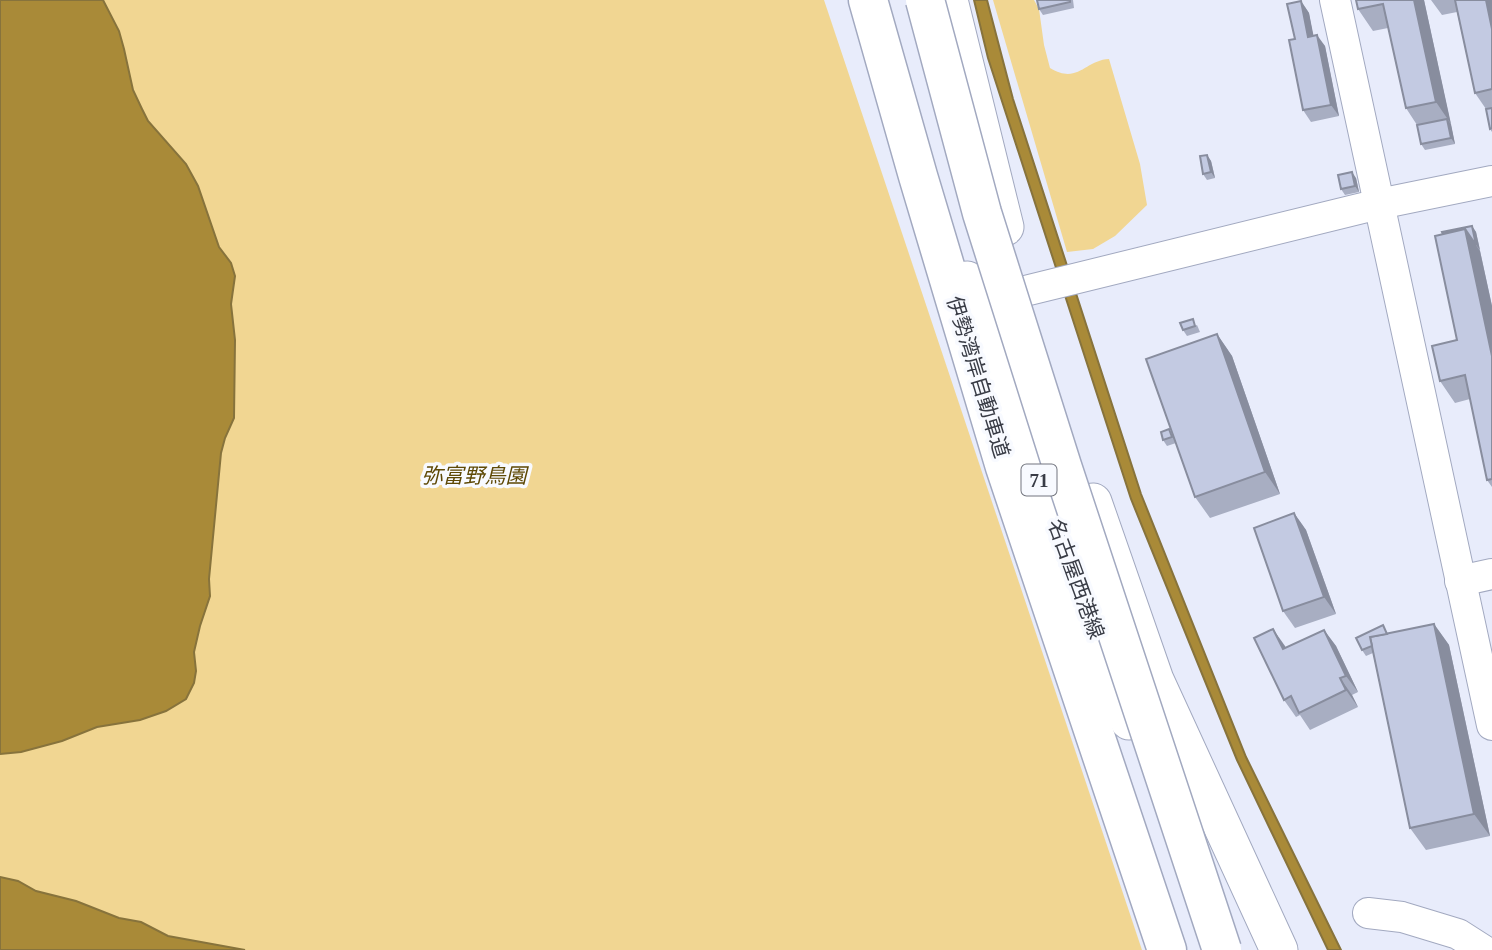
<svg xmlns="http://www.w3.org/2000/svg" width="1492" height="950" viewBox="0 0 1492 950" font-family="'Times New Roman','Noto Sans JP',serif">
	<rect width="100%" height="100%" fill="#e8ecfb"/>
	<g fill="#f1d692">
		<path d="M0 0H824L1142 950H71L0 931Z"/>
		<path d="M993 0H1034L1039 9 1044 45 1050 68C1078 85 1085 60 1109 59L1140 164 1147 205 1115 236 1093 249 1067 252Z"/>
	</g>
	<g fill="#a98a38" stroke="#87733c" stroke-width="2">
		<path d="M0 0H103L119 31 124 49 133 90 142 109 148 121 186 164 198 186 219 247 231 263 235 276 231 304 235 340 234 418 225 438 221 453 209 579 210 596 200 626 194 652 196 671 194 683 186 699 166 711 140 720 97 727 62 741 21 752 0 754Z"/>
		<path d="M974 0H987L1013 99 1141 494 1246 757 1341 950H1328L1237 760 1131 499 988 58Z"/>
		<path d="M0 877 18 881 36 891 76 901 119 918 141 922 168 936 245 950H0Z"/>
	</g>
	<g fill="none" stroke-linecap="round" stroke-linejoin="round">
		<g stroke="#a2a9c0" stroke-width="32">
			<g id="minor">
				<path d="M1335 0 1492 725"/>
				<path d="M1021 292 1379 204 1492 181"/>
				<path d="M1460 581 1492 574"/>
				<path d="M1368 913 1402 917 1458 934 1483 950"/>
			</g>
		</g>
		<g stroke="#a2a9c0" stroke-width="39">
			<g id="major">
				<path d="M949 0 1005 227"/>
				<path d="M967 280 1119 698 1129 721"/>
				<path d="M1093 502 1155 680 1279 950"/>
			</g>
		</g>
		<g stroke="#a2a9c0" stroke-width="41">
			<path id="highway" d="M868 0 918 176 1005 467 1167 950"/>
		</g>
		<use href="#minor" stroke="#fff" stroke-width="30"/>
		<use href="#major" stroke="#fff" stroke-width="37"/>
		<use href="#highway" stroke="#fff" stroke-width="38"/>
		<g stroke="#a2a9c0" stroke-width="41" stroke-linecap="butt">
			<path id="highway-bridge" d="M925 0 982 213 1062 466 1222 950"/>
		</g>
		<use href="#highway-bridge" stroke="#fff" stroke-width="38"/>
	</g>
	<g fill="#a8aec2">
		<path d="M1037 0H1073L1074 8 1043 15 1039 9Z"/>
		<path d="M1356 0H1424L1455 144 1425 150 1421 144 1417 125 1406 108 1388 28 1373 31 1358 9Z"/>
		<path d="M1431 0H1492V132L1490 129 1486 109 1475 93 1457 12 1442 15Z"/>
		<path d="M1301 1 1309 13 1313 36 1325 46 1339 116 1311 122 1303 110 1295 39Z"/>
		<path d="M1207 155 1211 161 1215 178 1207 180 1203 174Z"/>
		<path d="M1356 178 1359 192 1345 195 1341 189Z"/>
		<path d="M1472 226 1476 232 1492 306V487L1487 480 1470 399 1455 403 1440 381 1457 340 1443 234Z"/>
		<path d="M1197 325 1200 332 1187 336 1183 330Z"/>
		<path d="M1217 334 1232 356 1280 494 1210 518 1195 497 1176 443 1167 446 1163 440 1172 433Z"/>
		<path d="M1294 513 1306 530 1336 614 1295 628 1283 611Z"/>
		<path d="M1434 624 1449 645 1490 836 1426 850 1410 828 1373 653 1366 656 1362 650 1388 633Z"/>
		<path d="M1324 630 1336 646 1358 692 1352 695 1358 707 1310 730 1300 715 1296 717 1284 700Z"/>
	</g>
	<g fill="#888d9e">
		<path d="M1414 0H1424L1451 124 1436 102Z"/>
		<path d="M1486 0H1492V29Z"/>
		<path d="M1301 1 1309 13 1316 48 1308 37Z"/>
		<path d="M1317 35 1325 46 1339 116 1331 105Z"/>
		<path d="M1447 119 1451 124 1455 144 1451 138Z"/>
		<path d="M1207 155 1211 161 1215 178 1211 172Z"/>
		<path d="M1352 172 1356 178 1359 192 1355 186Z"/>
		<path d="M1472 226 1476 232 1480 250 1476 245Z"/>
		<path d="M1465 229 1480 251 1492 306V356Z"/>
		<path d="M1217 334 1232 356 1280 494 1265 472Z"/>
		<path d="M1294 513 1306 530 1336 614 1324 597Z"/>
		<path d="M1434 624 1449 645 1490 836 1474 814Z"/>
		<path d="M1273 629 1285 646 1295 666 1283 649Z"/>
		<path d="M1324 630 1336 646 1358 692 1346 676Z"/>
		<path d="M1340 678 1352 695 1358 707 1346 690Z"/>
	</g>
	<g fill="#c3cae2" stroke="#888d9e" stroke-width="2">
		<path d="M1037 0H1070V2L1039 9Z"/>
		<path d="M1356 0H1414L1436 102 1406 108 1383 4 1358 9Z"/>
		<path d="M1455 0H1486L1492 29V89L1475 93Z"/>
		<path d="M1301 1 1308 37 1317 35 1331 105 1303 110 1289 40 1295 39 1287 4Z"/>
		<path d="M1492 108V128L1490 129 1486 109Z"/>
		<path d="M1447 119 1451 138 1421 144 1417 125Z"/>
		<path d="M1207 155 1211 172 1203 174 1200 156Z"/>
		<path d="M1352 172 1355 186 1341 189 1338 175Z"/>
		<path d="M1472 226 1476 245 1465 229 1443 234 1442 232Z"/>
		<path d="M1465 229 1492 356V479L1487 480 1465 375 1440 381 1432 346 1457 340 1435 236Z"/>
		<path d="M1193 319 1195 326 1183 330 1180 323Z"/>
		<path d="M1217 334 1265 472 1195 497 1146 359Z"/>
		<path d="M1169 429 1172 437 1163 440 1161 432Z"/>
		<path d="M1294 513 1324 597 1283 611 1254 528Z"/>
		<path d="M1434 624 1474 814 1410 828 1370 637Z"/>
		<path d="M1383 625 1387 634 1370 637 1372 646 1362 650 1356 638Z"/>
		<path d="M1273 629 1283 649 1324 630 1346 676 1340 678 1346 690 1299 713 1291 696 1284 700 1254 638Z"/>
	</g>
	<g text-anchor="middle" stroke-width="7" stroke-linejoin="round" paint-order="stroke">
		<rect fill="#f8faff" stroke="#72757e" stroke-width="2" x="1021.5" y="464.5" width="35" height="31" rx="5"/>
		<g font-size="19" font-weight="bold" fill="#393c46">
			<text x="1039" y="487">71</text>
		</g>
		<g font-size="21" fill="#393c46" stroke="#f8faff">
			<text transform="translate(978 377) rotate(73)" y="7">伊勢湾岸自動車道</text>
			<text transform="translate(1076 579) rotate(70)" y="7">名古屋西港線</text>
		</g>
		<g font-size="21" font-style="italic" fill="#5e4906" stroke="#f8faff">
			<text x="474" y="483">弥富野鳥園</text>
		</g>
	</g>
</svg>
